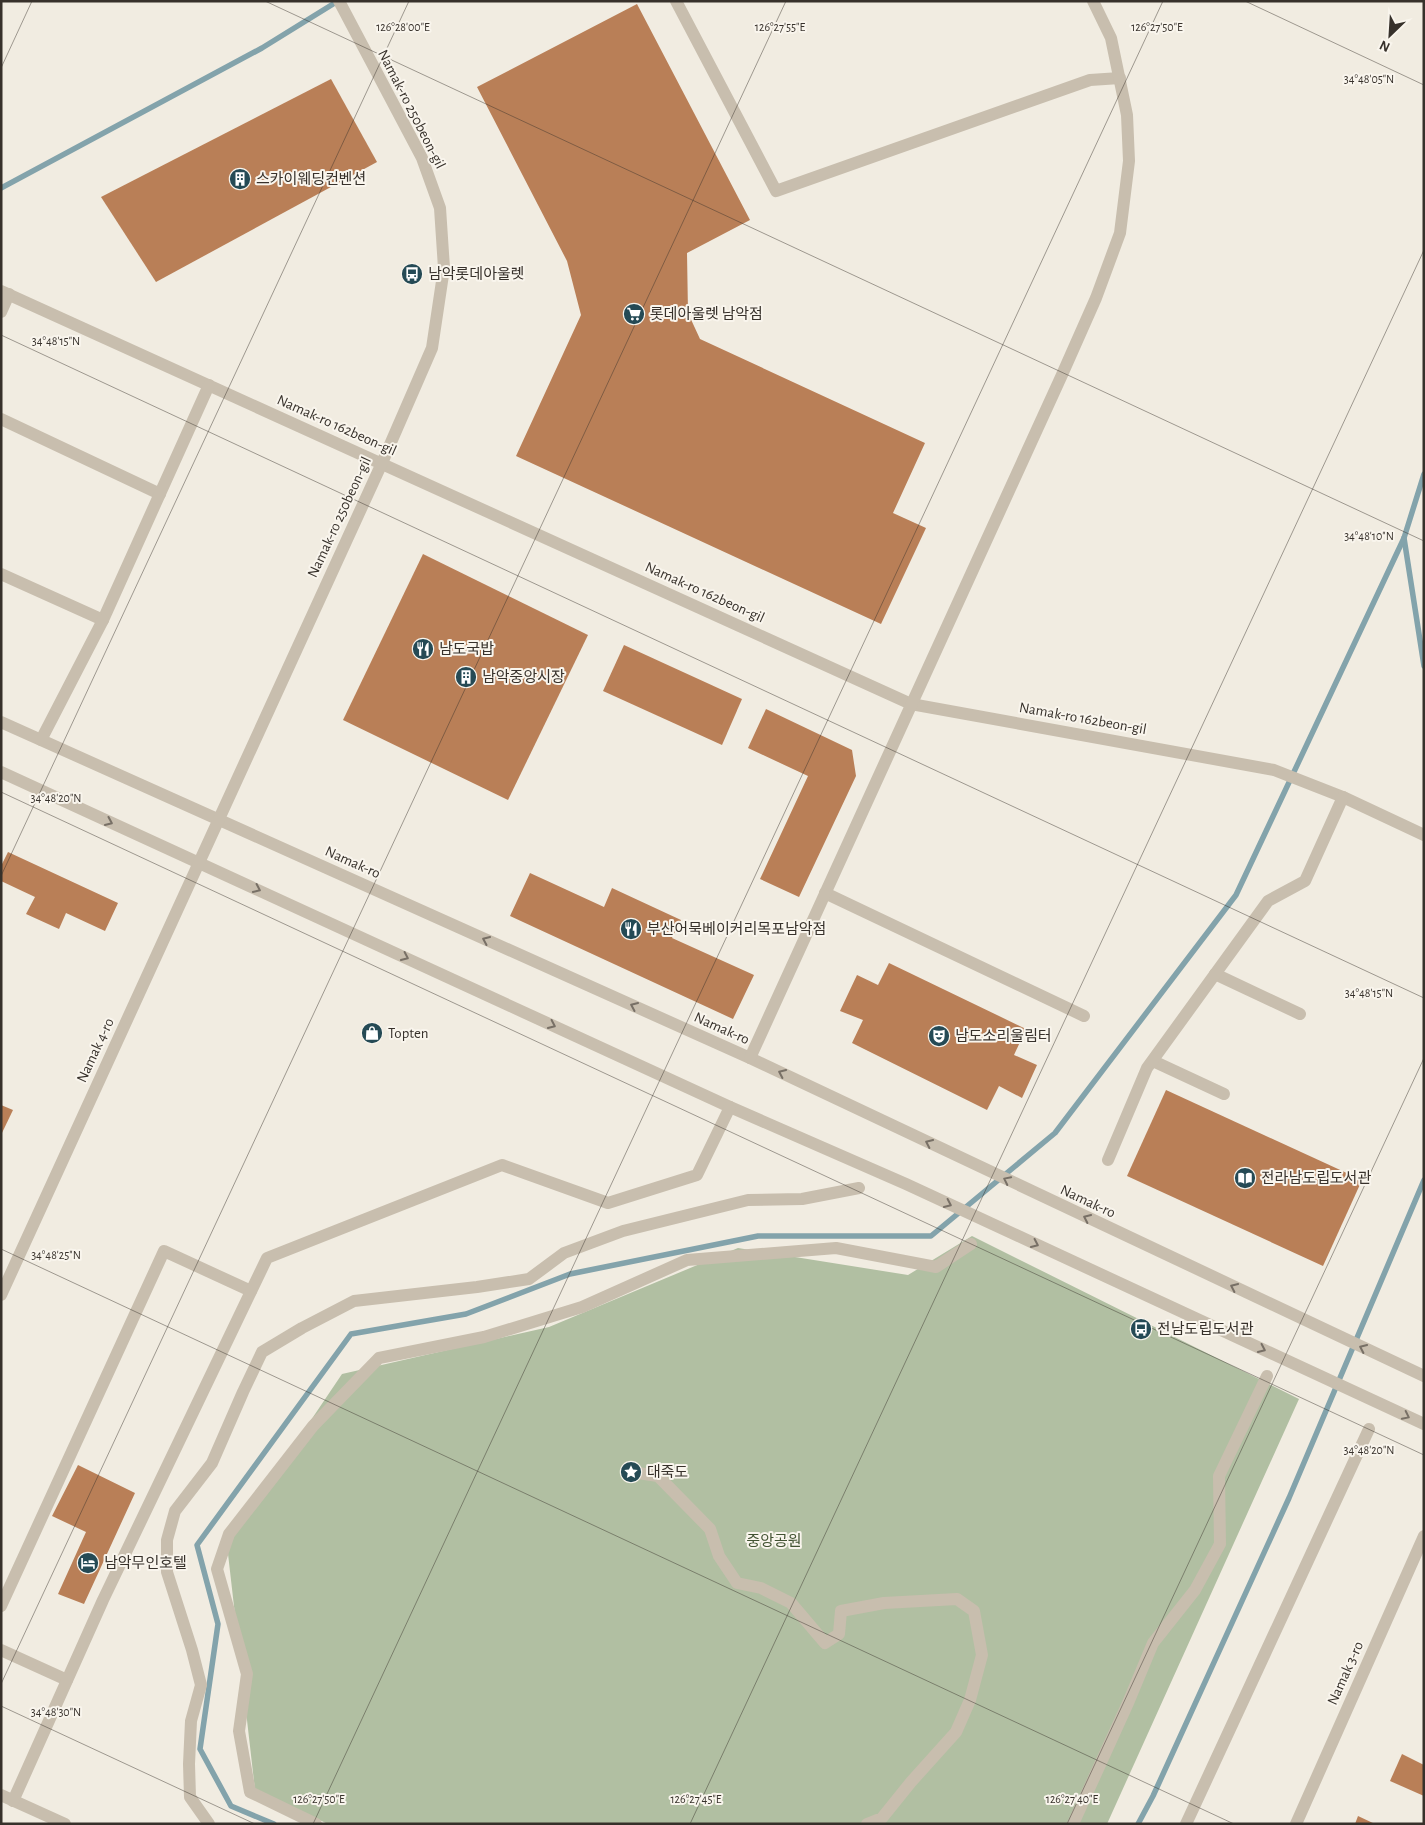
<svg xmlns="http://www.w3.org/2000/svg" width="1425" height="1825" viewBox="0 0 1425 1825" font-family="'Alegreya Sans','Noto Sans KR',sans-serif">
	<rect width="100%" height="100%" fill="#f1ece1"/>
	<path fill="#b1bfa2" d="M972 1236 1299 1399 1107 1824H328L255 1790 227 1545 342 1374 549 1327 738 1248 908 1275Z"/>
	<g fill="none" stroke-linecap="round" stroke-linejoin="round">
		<g stroke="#83a3ab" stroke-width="5.5">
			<path d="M1 188 262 48 338 1"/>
			<path d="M1404 538 1424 666"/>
			<path d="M274 1824 231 1806 200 1749 218 1624 197 1545 351 1334 466 1314 570 1274 758 1236H931L1055 1133 1236 895 1404 538 1424 474"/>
			<path d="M1138 1824 1153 1796 1289 1498 1424 1180"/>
		</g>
	</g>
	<g fill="#b97f57">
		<path d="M637 4 750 220 687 253 688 313 700 339 925 443 893 513 926 528 881 624 516 456 581 315 567 261 477 87Z"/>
		<path d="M331 79 377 162 156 282 101 197Z"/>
		<path d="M423 554 588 635 508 800 343 720Z"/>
		<path d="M624 645 742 699 722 745 603 691Z"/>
		<path d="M766 709 852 750 856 776 799 897 760 879 808 776 748 748Z"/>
		<path d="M8 852 118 903 105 931 66 913 59 929 26 914 35 897 1 881V866Z"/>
		<path d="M530 873 604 907 612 888 681 920 672 938 754 975 733 1019 510 916Z"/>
		<path d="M889 963 1026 1029 1014 1055 1037 1065 1022 1098 999 1086 987 1110 852 1043 863 1020 840 1011 857 975 878 985Z"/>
		<path d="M1166 1090 1362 1180 1323 1266 1127 1176Z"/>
		<path d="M1 1105 13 1110 1 1135Z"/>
		<path d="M78 1465 135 1493 84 1604 58 1594 86 1532 52 1516Z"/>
		<path d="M1402 1754 1424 1765V1796L1390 1781Z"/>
		<path d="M1358 1816 1375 1824H1355Z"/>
	</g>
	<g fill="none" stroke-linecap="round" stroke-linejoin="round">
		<g stroke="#c8beae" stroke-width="12">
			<path d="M676 1 776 191 1090 80 1120 78"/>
			<path d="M1 291 911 704 1274 770 1343 797 1424 835"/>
			<path d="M1 312 9 294"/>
			<path d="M1 419 160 494"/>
			<path d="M1 574 103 620 209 385"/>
			<path d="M1 722 750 1058 1424 1376"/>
			<path d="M41 740 103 620"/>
			<path d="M1 772 730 1107 906 1184 1424 1424"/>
			<path d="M825 893 1084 1016"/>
			<path d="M1215 974 1300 1014"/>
			<path d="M750 1058 1061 377 1096 298 1120 233 1129 161 1127 115 1111 38 1093 1"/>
			<path d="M1153 1061 1224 1094"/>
			<path d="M1108 1160 1147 1068 1268 901 1305 881 1343 797"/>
			<path d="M1 1295 382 463 432 348 444 268 440 208 422 158 339 1"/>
			<path d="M631 1472 658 1476 710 1529 719 1556 737 1583 761 1588 791 1603 825 1643 839 1634 841 1611 884 1603 957 1599 974 1611 982 1655 970 1700 956 1732 911 1782 882 1818 867 1824"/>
			<path d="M1 1606 164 1251 251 1291"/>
			<path d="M1 1650 67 1680"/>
			<path d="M1 1795 65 1824"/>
			<path d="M13 1801 103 1600 267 1258 502 1165 608 1203 697 1175 730 1107"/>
			<path d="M209 1824 190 1797 189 1764 191 1721 201 1685 192 1650 167 1572V1540L175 1511 212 1463 243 1392 262 1352 302 1328 354 1301 477 1287 529 1279 564 1253 623 1231 748 1200 802 1199 859 1188"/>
			<path d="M316 1824 250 1792 239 1731 247 1674 217 1569 229 1534 313 1426 379 1358 484 1337 582 1307 687 1260 836 1248 936 1267 971 1244"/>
			<path d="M1073 1824 1128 1703 1153 1643 1195 1590 1220 1544 1219 1476 1267 1376"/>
			<path d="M1186 1824 1369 1429"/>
			<path d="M1296 1824 1424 1536"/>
		</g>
	</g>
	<defs><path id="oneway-chevron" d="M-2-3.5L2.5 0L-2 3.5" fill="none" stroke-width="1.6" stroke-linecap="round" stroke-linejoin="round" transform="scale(1.25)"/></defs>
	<g stroke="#787066">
		<use href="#oneway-chevron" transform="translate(109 822) rotate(24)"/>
		<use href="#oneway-chevron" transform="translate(257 889) rotate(25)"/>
		<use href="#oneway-chevron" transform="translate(486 940) rotate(-156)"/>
		<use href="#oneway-chevron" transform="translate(405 957) rotate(25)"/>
		<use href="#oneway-chevron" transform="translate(634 1006) rotate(-156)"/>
		<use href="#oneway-chevron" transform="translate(552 1025) rotate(25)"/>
		<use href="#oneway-chevron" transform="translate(782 1073) rotate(-155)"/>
		<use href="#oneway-chevron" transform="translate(929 1143) rotate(-155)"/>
		<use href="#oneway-chevron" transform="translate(1007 1180) rotate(-154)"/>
		<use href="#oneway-chevron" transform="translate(948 1204) rotate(25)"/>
		<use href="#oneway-chevron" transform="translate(1087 1218) rotate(-155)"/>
		<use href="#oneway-chevron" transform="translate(1035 1244) rotate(25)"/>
		<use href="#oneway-chevron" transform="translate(1234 1287) rotate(-155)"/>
		<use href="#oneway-chevron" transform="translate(1363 1348) rotate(-155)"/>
		<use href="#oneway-chevron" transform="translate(1262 1349) rotate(25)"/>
		<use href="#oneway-chevron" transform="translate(1406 1416) rotate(26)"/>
	</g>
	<path fill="none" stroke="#37312b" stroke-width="1" stroke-opacity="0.45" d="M265 1 1424 541M1245 1 1424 85M1 68 32 1M1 335 1424 998M1 792 1424 1455M1 876 409 1M1 1249 1234 1824M1 1684 786 1M1 1706 255 1824M313 1824 1163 1M690 1824 1424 250M1067 1824 1424 1058"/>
	<defs>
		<g id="building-disc" transform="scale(1.125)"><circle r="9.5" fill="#254a55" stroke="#f9f5ed"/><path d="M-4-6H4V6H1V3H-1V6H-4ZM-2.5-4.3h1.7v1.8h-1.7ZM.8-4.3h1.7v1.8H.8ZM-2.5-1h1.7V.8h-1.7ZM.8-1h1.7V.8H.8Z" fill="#fff"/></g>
		<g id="bus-disc" transform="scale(1.125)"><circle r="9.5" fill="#254a55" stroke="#f9f5ed"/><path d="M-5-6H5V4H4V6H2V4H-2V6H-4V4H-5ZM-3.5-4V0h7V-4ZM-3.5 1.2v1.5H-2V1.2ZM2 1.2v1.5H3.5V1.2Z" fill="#fff"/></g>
		<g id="supermarket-disc" transform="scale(1.125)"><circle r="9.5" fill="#254a55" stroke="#f9f5ed"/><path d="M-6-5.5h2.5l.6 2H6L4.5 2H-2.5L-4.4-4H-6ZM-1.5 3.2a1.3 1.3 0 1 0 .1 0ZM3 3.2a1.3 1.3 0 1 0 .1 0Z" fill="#fff"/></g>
		<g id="restaurant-disc" transform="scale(1.125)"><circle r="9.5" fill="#254a55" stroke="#f9f5ed"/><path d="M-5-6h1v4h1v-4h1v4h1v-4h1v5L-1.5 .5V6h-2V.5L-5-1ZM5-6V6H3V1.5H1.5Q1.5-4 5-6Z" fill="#fff"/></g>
		<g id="shop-disc" transform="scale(1.125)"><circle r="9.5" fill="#254a55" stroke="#f9f5ed"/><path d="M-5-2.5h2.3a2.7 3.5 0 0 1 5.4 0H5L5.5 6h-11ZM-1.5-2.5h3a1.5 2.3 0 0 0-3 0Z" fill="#fff"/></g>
		<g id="theatre-disc" transform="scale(1.125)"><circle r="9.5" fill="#254a55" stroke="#f9f5ed"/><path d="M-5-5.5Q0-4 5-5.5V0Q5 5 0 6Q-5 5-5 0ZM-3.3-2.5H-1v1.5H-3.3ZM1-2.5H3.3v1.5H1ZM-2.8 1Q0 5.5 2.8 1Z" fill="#fff"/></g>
		<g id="library-disc" transform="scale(1.125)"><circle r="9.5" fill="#254a55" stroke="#f9f5ed"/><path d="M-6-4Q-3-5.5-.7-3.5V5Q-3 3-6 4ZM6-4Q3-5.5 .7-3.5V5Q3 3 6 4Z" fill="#fff"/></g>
		<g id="sight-disc" transform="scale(1.125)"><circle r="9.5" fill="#254a55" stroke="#f9f5ed"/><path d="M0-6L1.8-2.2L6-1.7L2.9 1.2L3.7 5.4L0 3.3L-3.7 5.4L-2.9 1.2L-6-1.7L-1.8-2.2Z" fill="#fff"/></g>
		<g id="hotel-disc" transform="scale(1.125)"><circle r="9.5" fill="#254a55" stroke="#f9f5ed"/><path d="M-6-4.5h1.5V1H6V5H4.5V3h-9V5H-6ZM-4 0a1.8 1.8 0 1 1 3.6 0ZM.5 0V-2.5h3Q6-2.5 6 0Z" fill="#fff"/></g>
	</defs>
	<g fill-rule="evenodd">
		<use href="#building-disc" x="240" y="179"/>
		<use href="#bus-disc" x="412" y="274"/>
		<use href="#supermarket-disc" x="634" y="314"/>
		<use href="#restaurant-disc" x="423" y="649"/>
		<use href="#building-disc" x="466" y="677"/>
		<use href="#restaurant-disc" x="631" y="929"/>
		<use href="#shop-disc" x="372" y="1033"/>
		<use href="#theatre-disc" x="939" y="1036"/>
		<use href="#library-disc" x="1245" y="1178"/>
		<use href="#bus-disc" x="1141" y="1329"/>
		<use href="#sight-disc" x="631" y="1472"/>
		<use href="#hotel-disc" x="88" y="1563"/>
	</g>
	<g text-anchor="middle" stroke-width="4" stroke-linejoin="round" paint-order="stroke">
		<g font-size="15" fill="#37312b" stroke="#f9f5ed">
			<text transform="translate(412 109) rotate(63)" y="5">Namak-ro 250beon-gil</text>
			<text transform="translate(337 425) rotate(24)" y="5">Namak-ro 162beon-gil</text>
			<text transform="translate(339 517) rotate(-65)" y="5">Namak-ro 250beon-gil</text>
			<text transform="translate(705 592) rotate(24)" y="5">Namak-ro 162beon-gil</text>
			<text transform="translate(1083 718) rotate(10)" y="5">Namak-ro 162beon-gil</text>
			<text transform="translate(353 862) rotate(24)" y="5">Namak-ro</text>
			<text transform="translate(722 1028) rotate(24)" y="5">Namak-ro</text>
			<text transform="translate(95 1050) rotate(-65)" y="5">Namak 4-ro</text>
			<text transform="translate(1088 1201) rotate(25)" y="5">Namak-ro</text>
			<text transform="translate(1345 1673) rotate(-66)" y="5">Namak 3-ro</text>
		</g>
		<g font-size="15" fill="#37312b" stroke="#f9f5ed" text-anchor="start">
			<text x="256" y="184">스카이웨딩컨벤션</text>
			<text x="428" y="279">남악롯데아울렛</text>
			<text x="650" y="319">롯데아울렛 남악점</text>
			<text x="439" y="654">남도국밥</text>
			<text x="482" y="682">남악중앙시장</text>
			<text x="647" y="934">부산어묵베이커리목포남악점</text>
			<text x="388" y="1038">Topten</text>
			<text x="955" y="1041">남도소리울림터</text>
			<text x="1261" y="1183">전라남도립도서관</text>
			<text x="1157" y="1334">전남도립도서관</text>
			<text x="647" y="1477">대죽도</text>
			<text x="104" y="1568">남악무인호텔</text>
		</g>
		<g font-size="15" fill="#425332" stroke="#f9f5ed">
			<text x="774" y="1546">중앙공원</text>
		</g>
	</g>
	<g font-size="12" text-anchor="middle" fill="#37312b" stroke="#f9f5ed" stroke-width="4" stroke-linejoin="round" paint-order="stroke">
		<text x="403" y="31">126°28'00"E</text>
		<text x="780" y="31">126°27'55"E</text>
		<text x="1157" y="31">126°27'50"E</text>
		<text x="1369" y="83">34°48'05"N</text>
		<text x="56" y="345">34°48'15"N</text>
		<text x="1369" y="540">34°48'10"N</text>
		<text x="56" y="802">34°48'20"N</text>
		<text x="1369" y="997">34°48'15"N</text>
		<text x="56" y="1259">34°48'25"N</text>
		<text x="1369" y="1454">34°48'20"N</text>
		<text x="56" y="1716">34°48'30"N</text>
		<text x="319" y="1803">126°27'50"E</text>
		<text x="696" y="1803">126°27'45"E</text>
		<text x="1072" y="1803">126°27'40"E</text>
	</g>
	<rect width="1425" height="1825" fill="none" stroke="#37312b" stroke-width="5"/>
	<g transform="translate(1390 35) rotate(205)" stroke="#f9f5ed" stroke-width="4" paint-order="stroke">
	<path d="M0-4L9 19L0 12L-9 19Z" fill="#37312b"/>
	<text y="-8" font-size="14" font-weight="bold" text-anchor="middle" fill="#37312b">N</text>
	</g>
</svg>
